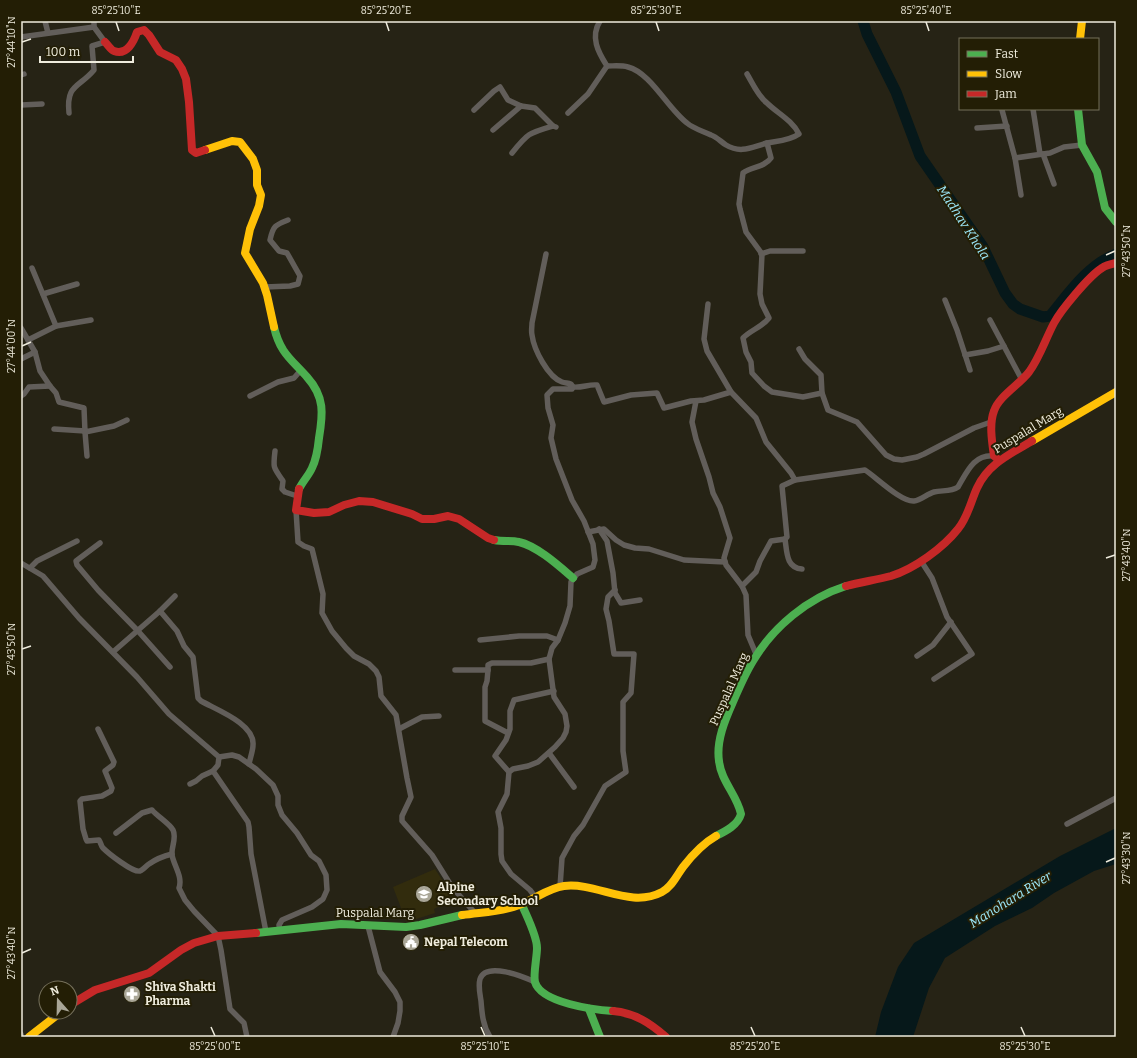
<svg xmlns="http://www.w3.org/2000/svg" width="1137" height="1058" viewBox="0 0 1137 1058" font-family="Bitter,serif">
	<rect width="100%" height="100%" fill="#262315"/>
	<path fill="#322c0d" d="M435 869 452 895 448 899 439 903 440 906 434 909 435 913 413 920 406 921 393 887Z"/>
	<path fill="#06181a" d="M1116 828V864L1094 871 1054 893 1032 908 995 926 945 958 929 988 913 1037H875L881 1012 898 967 914 943 1060 856Z"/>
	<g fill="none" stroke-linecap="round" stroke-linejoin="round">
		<path stroke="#06181a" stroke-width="11" d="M863 21 867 34 896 92 920 156 983 247 1005 293 1013 304 1020 309 1043 317 1050 316C1069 293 1088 265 1116 254"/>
		<g stroke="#625e5a" stroke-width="5.5">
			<path d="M45 21 48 33"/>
			<path d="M21 37 94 27"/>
			<path d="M607 66C614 66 621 65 628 67 651 73 668 109 687 123 694 129 703 131 711 135 717 137 721 142 726 145 741 154 752 147 767 143 777 141 789 141 799 134 792 120 777 113 767 103 758 96 753 84 747 74"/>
			<path d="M21 75 24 74"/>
			<path d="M21 105 42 104"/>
			<path d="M1033 109 1040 154"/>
			<path d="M474 110 494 91 500 87 508 100 521 106 535 108 553 126 556 127"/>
			<path d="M1002 110 1015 158"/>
			<path d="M69 113C66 84 79 88 94 70L92 46 105 42 94 27V21"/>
			<path d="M568 113 588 94 607 66C598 52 590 37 600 21"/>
			<path d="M977 128 1007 126"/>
			<path d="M493 130 521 106"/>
			<path d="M767 143 771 158C764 168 752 166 743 173L739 204 740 209 746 232 762 254 760 294 762 304 769 318C762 327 751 330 743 338L746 352 751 362 752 373 764 386 772 392 803 397 822 393"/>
			<path d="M512 153C528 133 529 133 553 126"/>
			<path d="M1043 154 1054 184"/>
			<path d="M1021 195 1015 158 1050 153 1064 147 1082 145"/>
			<path d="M761 254 770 251H803"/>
			<path d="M32 268 56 326"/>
			<path d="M265 287 290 286 298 284 300 276 287 253 279 251 270 240C273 226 275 225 288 220"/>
			<path d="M43 294 77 284"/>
			<path d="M945 300 957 330 970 370"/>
			<path d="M708 304 704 339 707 351 731 392 756 418 766 442 791 473 795 480 865 470C876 477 901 502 914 501 921 500 927 494 934 492 942 490 951 492 958 487 967 472 974 454 994 456"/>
			<path d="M990 320 1022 380"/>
			<path d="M21 328 35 352 40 371 50 386 56 393 59 402 84 408 85 432 114 426 127 420"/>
			<path d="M28 340 56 326 91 320"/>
			<path d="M799 349 805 359 821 375 822 393 828 410 857 422 886 455 894 459 902 460 917 457 924 454 974 428 991 422"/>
			<path d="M965 355 988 351 1004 346"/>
			<path d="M21 359 35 352"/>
			<path d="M573 387C582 388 589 384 597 385L604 402 631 395 657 393 664 408 691 401 704 400 731 392"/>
			<path d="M21 396 24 394 29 387 50 386"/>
			<path d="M250 396 278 382 294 378 301 370"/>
			<path d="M696 401 692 422 696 439 709 477 713 493 720 507 730 538 724 558 726 565 742 586 746 595 748 635 756 654"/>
			<path d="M54 429 85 431"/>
			<path d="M85 432 87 456"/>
			<path d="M275 451C273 468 273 467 283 481L282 489 285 492 297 496"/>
			<path d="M296 510 298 542 304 546 312 549 323 594 322 613 332 631 346 648 354 656 369 664 376 671 379 677 381 696 396 715 407 778 411 797 402 816V821L432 855 452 887 475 913"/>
			<path d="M599 529 607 541 613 573 615 593 621 603 640 600"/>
			<path d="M588 532 604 529 616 540 624 545 635 548 649 549 684 560 725 562"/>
			<path d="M785 539 787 537 782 486 795 480"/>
			<path d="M100 543 76 561 77 565 98 590 138 631 170 667"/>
			<path d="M921 561 932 578 947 617 972 654 934 679"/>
			<path d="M21 563 43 576 79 618 137 677 169 714 219 757 218 765 213 771 248 822 249 827 251 854 266 932"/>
			<path d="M30 568 37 561 77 541"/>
			<path d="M742 586 756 572 760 561 771 541 785 539C787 552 786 568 802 569"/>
			<path d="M160 611 175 596"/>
			<path d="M480 640 519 636H547L558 640"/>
			<path d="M113 652 160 611 177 631 184 646 193 657 198 698 201 701C217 710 255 724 253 745 253 751 250 758 249 764"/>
			<path d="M917 656 933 645 951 622"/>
			<path d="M455 670H488V665L492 663H531L549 659"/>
			<path d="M488 670 487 681 485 687V721L508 733"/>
			<path d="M98 729 114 762 113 765 105 771 112 788 111 791 102 796 82 799 80 801 83 829 86 839 87 841 99 840C101 843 101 846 103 848 108 853 133 873 140 871 143 870 146 866 149 864 156 859 164 856 172 854"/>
			<path d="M399 729 422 717 439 716"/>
			<path d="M549 753 574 787"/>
			<path d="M219 757 232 755 239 757 256 769 273 785 278 796V805L282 815 297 833 311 855 319 861 326 875 327 890 323 899 312 907 282 920 279 925 280 931"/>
			<path d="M509 772 495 756 506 740 510 729V711L514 700 554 691"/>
			<path d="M190 784 196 781 202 776 213 771"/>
			<path d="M1067 824 1116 798"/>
			<path d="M116 833 142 813 152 810C157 816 170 824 173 830 177 838 171 847 172 855 174 866 183 877 179 888L185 900 194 911 218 936 221 950 230 1009 244 1023 247 1037"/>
			<path d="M560 887 562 858 574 836 583 825 605 786 626 772 623 751V702L631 693 634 654H614L609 621 606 609 608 597 615 590"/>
			<path d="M536 898 530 890 511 874 502 861 501 854V828L498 812 507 794 509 772 513 769 528 766 538 762 555 747 563 738 566 732 567 726 565 714 554 697 549 659 552 648 558 640 565 623 570 606 571 582 577 574 593 567 595 560 593 544 584 521 572 500 556 459 551 438 553 425 548 408 547 395 553 389H572L573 387 571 384C568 383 565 383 562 382 548 377 534 350 532 335 531 331 532 327 532 323L546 254"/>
			<path d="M368 926 380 972 395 992 400 1002V1011L398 1023 393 1037"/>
			<path d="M21 1034 22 1037"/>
			<path d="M490 1037C483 1026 482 1014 481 1001 480 994 478 986 480 979 486 961 524 977 535 982"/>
		</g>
		<g stroke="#4caf50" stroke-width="8">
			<path d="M1078 109 1082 145 1097 172 1105 208 1116 222"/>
			<path d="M274 327C280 353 291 359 307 377 325 397 323 414 319 438 318 448 317 458 312 468 309 475 303 481 299 489"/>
			<path d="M494 540C504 542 511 540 519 542 537 546 559 566 573 578"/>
			<path d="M716 836C726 831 738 825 741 814 737 795 721 781 719 761 716 741 725 720 733 702 739 688 745 674 753 661 773 627 808 598 846 586"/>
			<path d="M522 905C527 917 537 936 537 948 537 957 533 975 535 982 541 1003 595 1010 613 1011"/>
			<path d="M256 933 341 924 406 927 420 925 462 915"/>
			<path d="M589 1009 600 1037"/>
		</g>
		<g stroke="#ffc107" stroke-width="8">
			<path d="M1080 39 1082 21"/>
			<path d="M205 150 232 141 240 142 253 159 257 170V185L261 195 259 206 250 229 245 253 263 283 267 295 274 327"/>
			<path d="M1032 441 1116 392"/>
			<path d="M462 915C482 912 501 912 519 905 534 900 548 888 564 886 597 882 630 909 662 892 672 887 677 875 683 867 693 854 702 844 716 836"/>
			<path d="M29 1037 61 1012"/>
		</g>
		<g stroke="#c62828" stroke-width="8">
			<path d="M105 42C108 45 111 50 114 51 127 56 134 41 137 32L144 30 149 35 160 52 176 60 182 69 186 79 189 102 192 150 196 153 205 150"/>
			<path d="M999 460 994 456C992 442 989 424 994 411 999 396 1019 385 1029 372 1040 357 1045 340 1054 323 1061 310 1089 276 1102 268 1106 265 1111 264 1116 263"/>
			<path d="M299 489 296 510 314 513 329 512 344 505 359 501 373 502 412 514 422 519H434L448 516 459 519 488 538 494 540"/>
			<path d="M846 586C861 582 876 580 891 576 914 569 943 548 958 529 968 517 971 501 977 488 988 464 1010 454 1032 441"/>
			<path d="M70 1005 95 990 149 973 181 950 194 943 218 936 256 933"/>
			<path d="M613 1011C635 1013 650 1023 666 1037"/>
		</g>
	</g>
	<path fill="none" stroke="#efecdd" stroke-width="1.5" d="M116 22 119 31M386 22 389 31M656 22 659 31M926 22 929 31M22 42 31 39M1106 255 1115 251M22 346 31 342M1106 558 1115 555M22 649 31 646M1106 862 1115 858M22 953 31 949M211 1027 215 1036M481 1027 485 1036M751 1027 755 1036M1021 1027 1025 1036"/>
	<defs>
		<g id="school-disc" transform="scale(0.9)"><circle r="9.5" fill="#a9a697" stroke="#231e05"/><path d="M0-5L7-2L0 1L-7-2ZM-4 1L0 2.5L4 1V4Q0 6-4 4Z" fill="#fff"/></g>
		<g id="civic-disc" transform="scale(0.9)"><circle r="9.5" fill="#a9a697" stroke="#231e05"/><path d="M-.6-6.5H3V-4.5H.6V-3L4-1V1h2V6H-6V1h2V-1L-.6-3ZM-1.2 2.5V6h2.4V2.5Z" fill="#fff"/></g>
		<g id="pharmacy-disc" transform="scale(0.9)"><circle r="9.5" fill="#a9a697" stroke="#231e05"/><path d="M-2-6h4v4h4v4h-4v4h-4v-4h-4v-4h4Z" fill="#fff"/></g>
	</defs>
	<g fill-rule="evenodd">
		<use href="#school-disc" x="424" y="894"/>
		<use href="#civic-disc" x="411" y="942"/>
		<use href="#pharmacy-disc" x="132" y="994"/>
	</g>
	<g text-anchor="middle" stroke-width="4" stroke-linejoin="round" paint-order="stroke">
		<g font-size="12" fill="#efecdd" stroke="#231e05">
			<text transform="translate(1028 430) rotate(-31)" y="4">Puspalal Marg</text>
			<text transform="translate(729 689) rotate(-66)" y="4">Puspalal Marg</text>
			<text x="375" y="917">Puspalal Marg</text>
		</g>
		<g font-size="12" font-weight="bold" fill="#efecdd" stroke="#231e05" text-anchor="start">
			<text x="437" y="891">Alpine<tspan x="437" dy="14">Secondary School</tspan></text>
			<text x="424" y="946">Nepal Telecom</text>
			<text x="145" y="991">Shiva Shakti<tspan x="145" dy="14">Pharma</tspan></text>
		</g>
		<g font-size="13" font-style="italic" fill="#9ce8fa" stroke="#231e05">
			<text transform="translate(964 222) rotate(57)" y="5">Madhav Khola</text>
			<text transform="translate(1010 899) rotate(-32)" y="5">Manohara River</text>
		</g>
	</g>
	<rect width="1137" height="1058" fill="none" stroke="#231e05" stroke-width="44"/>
	<rect x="959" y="38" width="140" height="72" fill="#231e05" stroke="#75705b"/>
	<rect x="967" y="51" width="20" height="6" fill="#4caf50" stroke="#75705b"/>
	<text x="995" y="58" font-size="12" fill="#efecdd">Fast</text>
	<rect x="967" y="71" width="20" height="6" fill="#ffc107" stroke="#75705b"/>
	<text x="995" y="78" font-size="12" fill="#efecdd">Slow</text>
	<rect x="967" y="91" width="20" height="6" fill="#c62828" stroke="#75705b"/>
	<text x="995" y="98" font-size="12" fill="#efecdd">Jam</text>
	<g transform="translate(58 1000) rotate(340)"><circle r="19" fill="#231e05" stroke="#75705b"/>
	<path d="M0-3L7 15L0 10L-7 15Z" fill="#a9a697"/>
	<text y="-6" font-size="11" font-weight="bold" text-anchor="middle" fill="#efecdd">N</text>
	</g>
	<path d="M40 56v6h93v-6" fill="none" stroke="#efecdd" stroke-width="2"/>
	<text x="46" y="56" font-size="12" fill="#efecdd" stroke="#231e05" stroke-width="3" paint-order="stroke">100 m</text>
	<rect x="22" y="22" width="1093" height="1014" fill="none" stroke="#efecdd" stroke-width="1.5"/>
	<g font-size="10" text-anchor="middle" fill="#efecdd">
		<text x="116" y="14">85°25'10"E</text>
		<text x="386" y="14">85°25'20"E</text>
		<text x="656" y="14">85°25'30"E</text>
		<text x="926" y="14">85°25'40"E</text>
		<text transform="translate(11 42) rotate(-90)" y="4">27°44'10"N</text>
		<text transform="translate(1126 251) rotate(-90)" y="4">27°43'50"N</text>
		<text transform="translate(11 346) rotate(-90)" y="4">27°44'00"N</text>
		<text transform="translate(1126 555) rotate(-90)" y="4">27°43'40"N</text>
		<text transform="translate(11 649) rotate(-90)" y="4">27°43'50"N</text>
		<text transform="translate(1126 858) rotate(-90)" y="4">27°43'30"N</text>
		<text transform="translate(11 953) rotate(-90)" y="4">27°43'40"N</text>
		<text x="215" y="1050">85°25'00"E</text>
		<text x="485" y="1050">85°25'10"E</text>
		<text x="755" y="1050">85°25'20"E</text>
		<text x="1025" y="1050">85°25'30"E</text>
	</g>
</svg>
